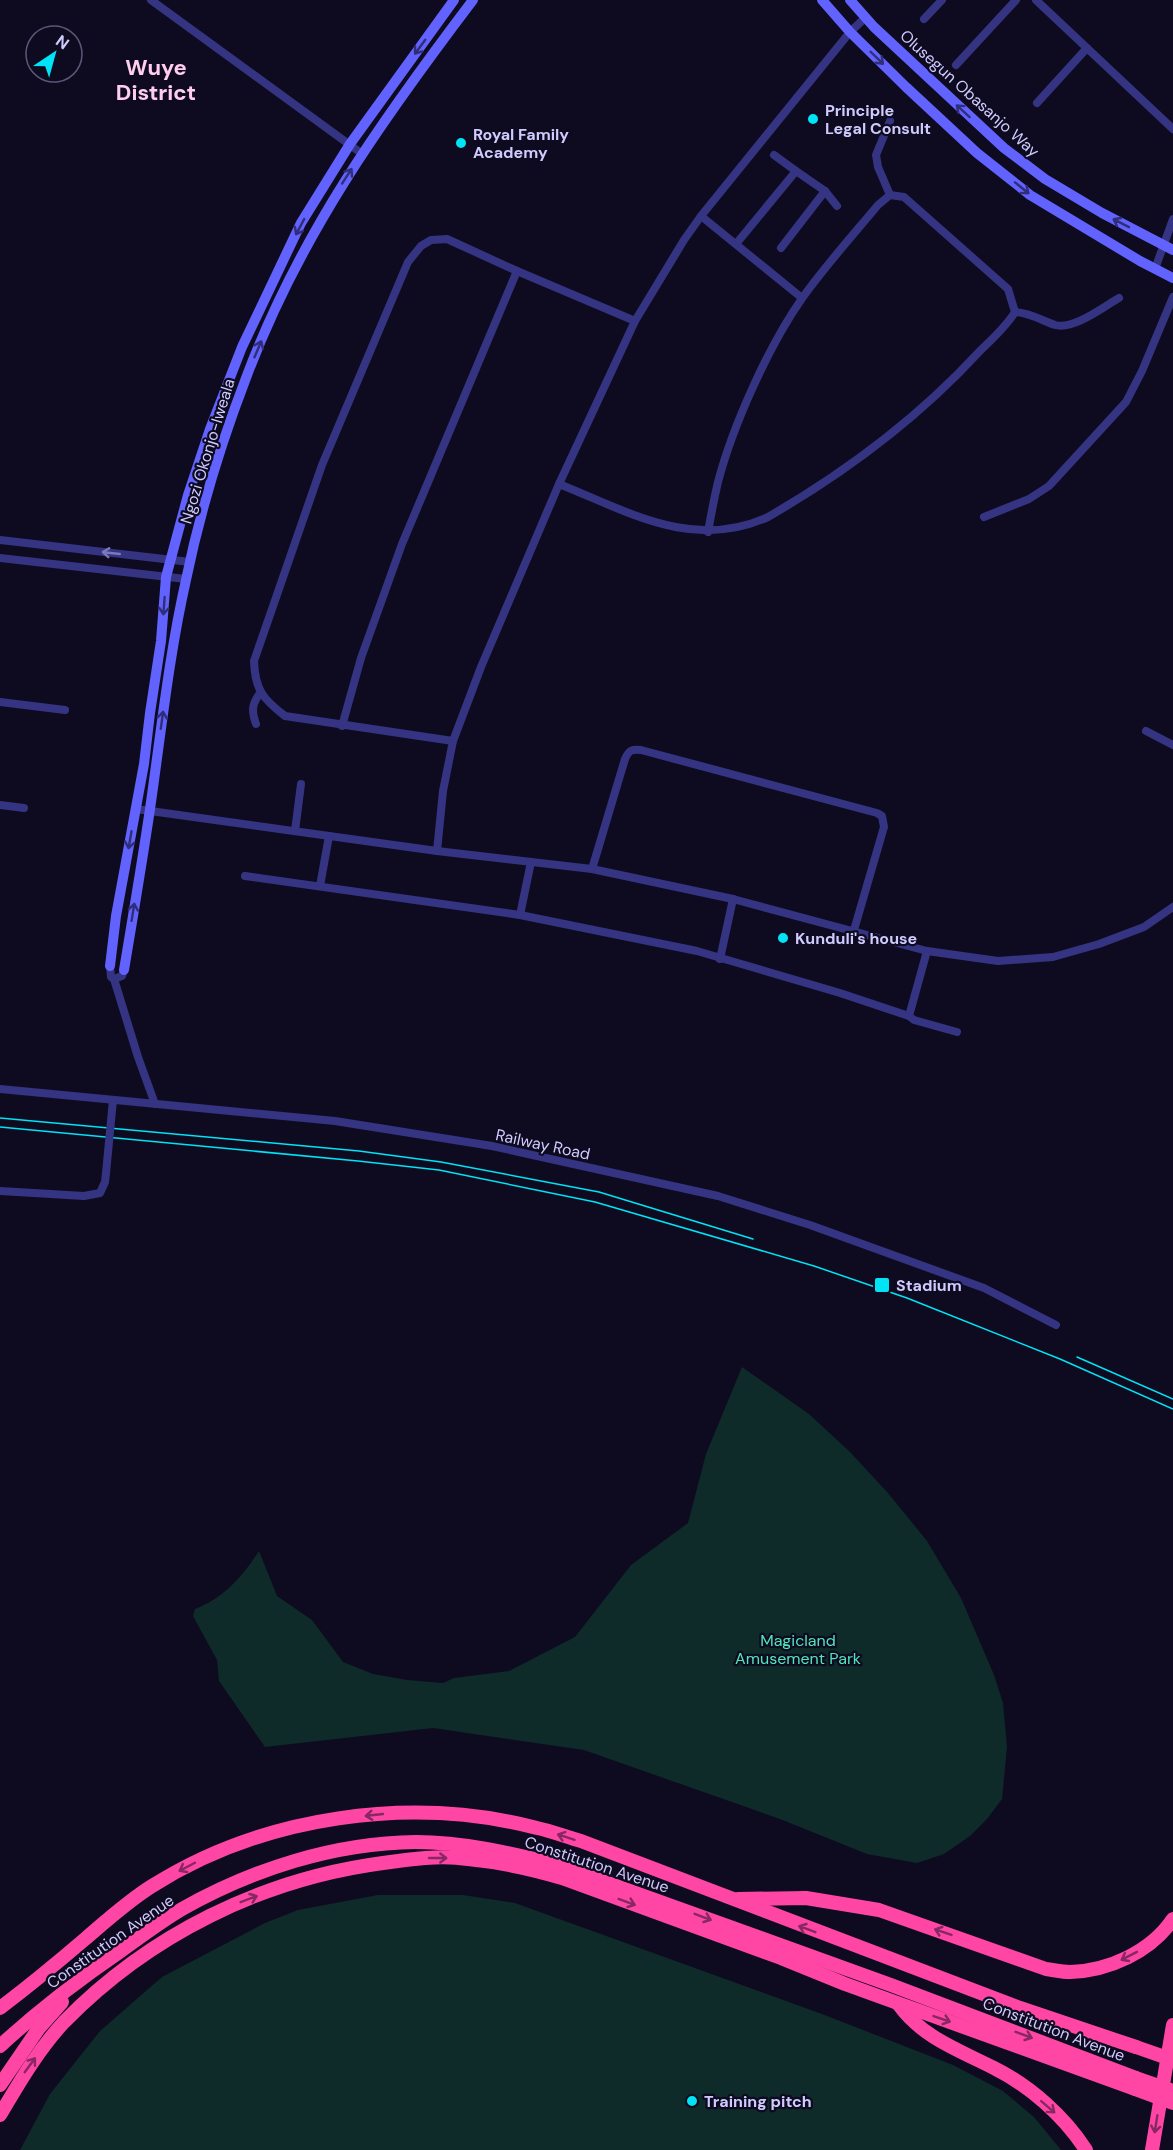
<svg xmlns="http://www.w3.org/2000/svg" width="1173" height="2150" viewBox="0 0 1173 2150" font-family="'DM Sans',sans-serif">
	<rect width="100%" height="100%" fill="#0e0b20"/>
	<g fill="#0e2a29">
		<path d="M742 1367 809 1414 850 1452 888 1493 927 1541 961 1598 994 1675 1003 1703 1007 1747 1002 1799 987 1819 970 1836 944 1854 917 1863 867 1854 780 1819 584 1750 433 1728 265 1747 219 1681 217 1660 193 1616 195 1609C223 1599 243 1576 259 1551L277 1596 312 1620 343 1662 373 1674 407 1680 443 1683 454 1678 509 1671 575 1637 631 1565 688 1523 706 1454Z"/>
		<path d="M378 1895H463L515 1903 822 2014 953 2065 1003 2091 1034 2117 1061 2150H20L50 2094 100 2031 162 1977 265 1923 298 1910Z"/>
	</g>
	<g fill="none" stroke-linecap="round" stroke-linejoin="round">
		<g stroke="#353482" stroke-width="8">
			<path d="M151 0 361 153"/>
			<path d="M1036 0 1173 129"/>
			<path d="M924 19 942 0"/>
			<path d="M956 65 1016 0"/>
			<path d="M1037 103 1087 48"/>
			<path d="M890 121 876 155 878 167 890 195"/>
			<path d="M796 171 825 191 837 206"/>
			<path d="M701 216 802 298"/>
			<path d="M736 244 796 171 774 155"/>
			<path d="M781 248 825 191"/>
			<path d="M1155 269 1173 219"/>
			<path d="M1015 312C1030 313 1041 320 1055 325 1074 330 1103 307 1119 298"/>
			<path d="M559 484C629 512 693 551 768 517 846 472 917 419 978 353 991 340 1006 327 1015 312L1008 289 904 197 890 195 878 205C853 235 826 265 803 297 769 345 733 425 718 482 714 499 711 515 708 532"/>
			<path d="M984 517 1029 499 1049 486 1126 402 1142 371 1173 297"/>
			<path d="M0 540 190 562"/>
			<path d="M0 558 186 579"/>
			<path d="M0 702 65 710"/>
			<path d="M256 724C251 710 252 703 261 692"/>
			<path d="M342 726 361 658 402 544 517 271"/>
			<path d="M1146 731 1173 745"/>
			<path d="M453 741 285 716C263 699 255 690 254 661L322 465 408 262 421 246 431 240 447 239 517 271 635 321"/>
			<path d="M0 805 24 808"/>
			<path d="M136 809 437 851 592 869 733 899 927 951 998 961 1053 957 1099 944 1144 927 1173 907"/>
			<path d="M295 831 301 784"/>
			<path d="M437 851 443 791 453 741 481 667 559 484 635 321 684 240 701 216 850 32 865 18"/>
			<path d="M592 869 625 759C629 750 632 749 641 750L877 813 882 816 884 827 854 930"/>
			<path d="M245 876 520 915 697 951 840 993 909 1016 914 1020 957 1032"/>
			<path d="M320 886 329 836"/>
			<path d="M520 915 531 862"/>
			<path d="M720 959 733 899"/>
			<path d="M110 966 111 977 114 979 122 976 124 970"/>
			<path d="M114 979 138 1057 155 1104"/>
			<path d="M909 1016 927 951"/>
			<path d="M0 1089 335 1121 492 1146 718 1196 810 1225 984 1288 1056 1325"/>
			<path d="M0 1191 84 1196 100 1193 105 1182 106 1173"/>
		</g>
		<g stroke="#6262ff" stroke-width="10">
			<path d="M822 0 850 32 906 87 977 153 1030 195 1140 261 1173 278"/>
			<path d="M850 0 874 27 1004 148 1045 179 1102 213 1173 250"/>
			<path d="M110 966 116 916 144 764 150 713 161 641 166 577 188 495 210 429 242 347 301 223 350 144 454 0"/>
			<path d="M124 970C133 916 142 863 150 809 161 733 169 655 186 580 200 512 221 443 246 378 299 236 382 120 473 0"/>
		</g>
		<g stroke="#ff46a4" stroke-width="14">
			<path d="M738 1899 806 1898 879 1910 1046 1969C1054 1970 1062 1972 1070 1972 1108 1971 1151 1952 1173 1919"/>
			<path d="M899 2005C923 2038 959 2050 994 2068 1030 2086 1064 2116 1086 2150"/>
			<path d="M0 2008C29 1986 57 1963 85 1939 106 1921 128 1901 152 1886 263 1816 410 1795 537 1828 552 1831 566 1837 581 1841L1020 2008 1136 2047"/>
			<path d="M0 2046C37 2012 77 1981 118 1953 139 1938 160 1922 182 1909 253 1869 334 1843 416 1842 463 1842 510 1853 555 1864L891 1985 1136 2078"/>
			<path d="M0 2085 39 2028 62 2002"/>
			<path d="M0 2115C19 2083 38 2050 64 2022 149 1935 262 1879 383 1863 411 1859 440 1855 468 1859 500 1862 531 1869 562 1878L781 1958 845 1984 1135 2089"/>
			<path d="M1152 2150 1173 2025"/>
		</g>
		<g stroke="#00e4f6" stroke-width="1.5">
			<path d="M0 1118 359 1151 441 1162 599 1192 753 1239"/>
			<path d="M0 1127 358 1161 439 1170 595 1202 814 1266 907 1298 1060 1359 1173 1409"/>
			<path d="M1077 1357 1173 1399"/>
		</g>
		<path stroke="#353482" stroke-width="8" d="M106 1173 113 1100"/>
		<g stroke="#ff46a4" stroke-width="14">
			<path d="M1136 2047 1173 2060"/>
			<path d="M1136 2078 1173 2091"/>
			<path d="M1135 2089 1173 2103"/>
		</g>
	</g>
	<defs><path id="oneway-shaft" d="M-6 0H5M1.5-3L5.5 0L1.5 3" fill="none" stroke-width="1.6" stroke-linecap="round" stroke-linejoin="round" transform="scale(1.5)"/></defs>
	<g stroke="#302e79">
		<use href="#oneway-shaft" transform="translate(420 47) rotate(126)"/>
		<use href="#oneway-shaft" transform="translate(877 58) rotate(44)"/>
		<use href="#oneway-shaft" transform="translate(963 111) rotate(-138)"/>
		<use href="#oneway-shaft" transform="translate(347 176) rotate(-57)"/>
		<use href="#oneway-shaft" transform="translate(1022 188) rotate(39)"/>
		<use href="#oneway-shaft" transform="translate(1121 223) rotate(-153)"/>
		<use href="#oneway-shaft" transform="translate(300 227) rotate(118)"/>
		<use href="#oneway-shaft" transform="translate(258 349) rotate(-67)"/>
		<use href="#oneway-shaft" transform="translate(164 606) rotate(94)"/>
		<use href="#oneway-shaft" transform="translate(162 720) rotate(-82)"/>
		<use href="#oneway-shaft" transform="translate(130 840) rotate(100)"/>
		<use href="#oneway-shaft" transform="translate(133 912) rotate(-81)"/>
	</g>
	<use stroke="#7a78ba" href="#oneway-shaft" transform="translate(111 553) rotate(-174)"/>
	<g stroke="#862862">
		<use href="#oneway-shaft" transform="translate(374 1815) rotate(174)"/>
		<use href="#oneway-shaft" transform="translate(566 1837) rotate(-162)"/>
		<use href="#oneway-shaft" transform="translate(438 1858)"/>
		<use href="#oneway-shaft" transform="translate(187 1867) rotate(152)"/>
		<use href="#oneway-shaft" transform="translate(249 1899) rotate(-21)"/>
		<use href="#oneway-shaft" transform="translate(627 1902) rotate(20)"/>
		<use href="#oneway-shaft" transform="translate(703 1917) rotate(21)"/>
		<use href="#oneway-shaft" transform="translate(807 1929) rotate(-159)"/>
		<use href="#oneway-shaft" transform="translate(943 1932) rotate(-161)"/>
		<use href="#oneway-shaft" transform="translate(1129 1956) rotate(153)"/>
		<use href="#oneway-shaft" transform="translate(942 2019) rotate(19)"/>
		<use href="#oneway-shaft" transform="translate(1024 2035) rotate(21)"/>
		<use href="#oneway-shaft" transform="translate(30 2065) rotate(-54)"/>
		<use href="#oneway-shaft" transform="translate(1048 2107) rotate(41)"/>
		<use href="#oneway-shaft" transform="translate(1156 2124) rotate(99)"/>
	</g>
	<g fill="#00e4f6" stroke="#0e0b20" stroke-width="2">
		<circle cx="813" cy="119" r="6"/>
		<circle cx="461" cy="143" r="6"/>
		<circle cx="783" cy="938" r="6"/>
		<rect x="874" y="1277" width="16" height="16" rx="3"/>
		<circle cx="692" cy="2101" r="6"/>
	</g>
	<g text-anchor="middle" stroke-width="4.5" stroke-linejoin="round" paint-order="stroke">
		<g font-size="16" fill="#cfcbff" stroke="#0e0b20">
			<text transform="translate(970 93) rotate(42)" y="6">Olusegun Obasanjo Way</text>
			<text transform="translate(207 451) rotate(-73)" y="6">Ngozi Okonjo-Iweala</text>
			<text transform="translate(543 1144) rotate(12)" y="6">Railway Road</text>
			<text transform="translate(597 1864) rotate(18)" y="6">Constitution Avenue</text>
			<text transform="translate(110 1941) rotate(-35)" y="6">Constitution Avenue</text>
			<text transform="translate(1054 2029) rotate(21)" y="6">Constitution Avenue</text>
		</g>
		<g font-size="16" font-weight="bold" fill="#cfcbff" stroke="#0e0b20" text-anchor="start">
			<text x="825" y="116">Principle<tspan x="825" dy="18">Legal Consult</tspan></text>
			<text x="473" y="140">Royal Family<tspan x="473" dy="18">Academy</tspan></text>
			<text x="795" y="944">Kunduli's house</text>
			<text x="896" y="1291">Stadium</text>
			<text x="704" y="2107">Training pitch</text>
		</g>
		<g font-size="16" fill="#51e5bc" stroke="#0e0b20">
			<text x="798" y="1646">Magicland<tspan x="798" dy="18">Amusement Park</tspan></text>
		</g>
		<g font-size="22" font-weight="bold" fill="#ffcdee" stroke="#0e0b20">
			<text x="156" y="75">Wuye<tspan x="156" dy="25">District</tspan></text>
		</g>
	</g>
	<g transform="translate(54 54) rotate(36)"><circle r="28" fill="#0e0b20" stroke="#5b5879" stroke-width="1.5"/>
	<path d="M0-4.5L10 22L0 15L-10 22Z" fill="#00e4f6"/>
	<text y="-9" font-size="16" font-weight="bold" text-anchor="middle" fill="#cfcbff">N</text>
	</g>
</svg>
